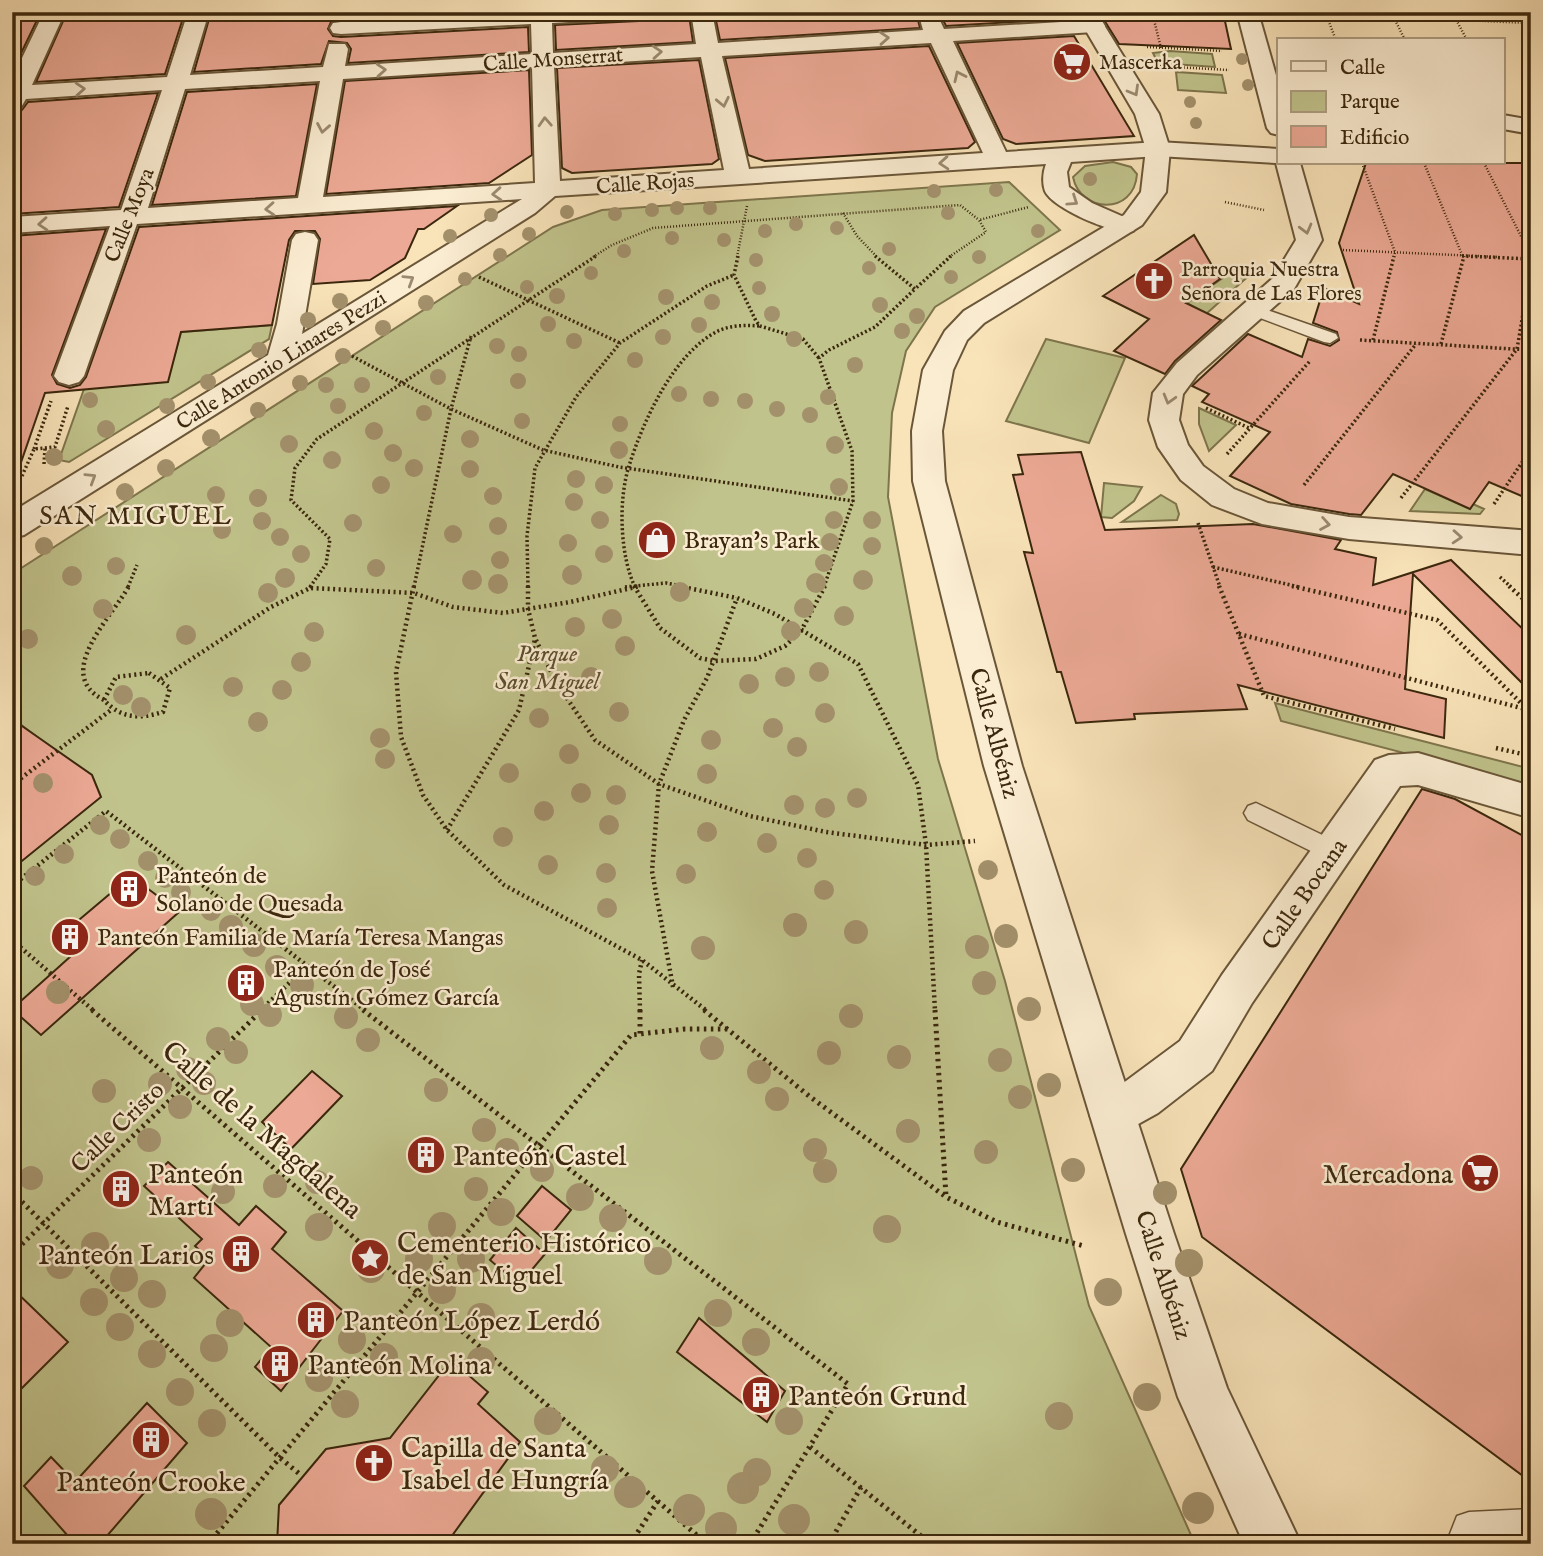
<svg xmlns="http://www.w3.org/2000/svg" width="1543" height="1556" viewBox="0 0 1543 1556" font-family="'IM FELL English',serif">
	<rect width="100%" height="100%" fill="#f9e3b9"/>
	<filter id="stains"><feTurbulence type="fractalNoise" baseFrequency=".00286" numOctaves="4"/><feColorMatrix values="0 0 0 0 .2 0 0 0 0 .09 0 0 0 0 .02 0 0 0 .5 -.17"/></filter>
	<radialGradient id="worn" r=".72"><stop offset=".6" stop-color="#630" stop-opacity="0"/><stop offset="1" stop-color="#630" stop-opacity=".3"/></radialGradient>
	<g fill="#c1c38c" stroke="#7e754c" stroke-width="2">
		<path d="M1170 51 1212 54 1215 67 1158 63 1153 53Z"/>
		<path d="M1176 72 1222 75 1226 93 1178 90Z"/>
		<path d="M1113 162 1131 167 1137 174C1134 216 1080 213 1073 177L1085 166Z"/>
		<path d="M1009 182 1060 230 935 307 906 351 892 413 888 497 938 759 1005 981 1089 1306 1195 1544H12V755L37 737 20 724 12 729V574L553 227 602 210Z"/>
		<path d="M1240 266 1253 272 1206 314 1187 303Z"/>
		<path d="M272 325 269 339 69 462 59 460 84 389 174 357 181 332Z"/>
		<path d="M1046 339 1125 358 1089 443 1006 421Z"/>
		<path d="M1199 408 1236 425 1209 451 1199 424Z"/>
		<path d="M1104 483 1142 487 1134 501 1112 518 1101 517Z"/>
		<path d="M1425 489 1470 509 1473 504 1484 509 1480 514 1410 511Z"/>
		<path d="M1161 495 1176 504 1179 514 1177 520 1122 522Z"/>
		<path d="M1275 703 1531 769V786L1281 721Z"/>
	</g>
	<g fill="#eca995" stroke="#3b270d" stroke-width="2">
		<path d="M12 12H41L12 72Z"/>
		<path d="M67 12H185L165 74 36 82Z"/>
		<path d="M211 12H466L341 19 331 22 328 29 333 36 341 37 528 27 529 52 348 63 351 49 347 43 329 41 321 64 194 72Z"/>
		<path d="M651 12 689 15 693 42 556 50 555 25 639 21 647 19Z"/>
		<path d="M722 12H916L920 28 720 40 715 16Z"/>
		<path d="M939 12H1060L1065 19 946 26Z"/>
		<path d="M1099 12H1223L1231 49 1119 44Z"/>
		<path d="M1074 36 1134 136 1016 144 1003 139 957 43Z"/>
		<path d="M929 46 975 142 968 148 765 161 748 155 725 58Z"/>
		<path d="M699 60 719 159 712 164 572 173 562 168 557 68Z"/>
		<path d="M529 70 532 155 489 183 326 194 345 81Z"/>
		<path d="M317 84 296 196 152 205 187 92Z"/>
		<path d="M158 93 119 207 12 214V113L22 110 28 102Z"/>
		<path d="M1366 163H1531V500L1489 482 1470 509 1393 474 1361 515 1349 514 1291 504 1230 476 1270 432 1202 402 1209 394 1192 386 1248 334 1302 357 1308 339 1330 346 1339 340 1337 332 1313 323 1324 288 1359 304 1339 243Z"/>
		<path d="M457 206 424 229H418L405 258 370 280 313 284 320 239 315 231H295L289 240 272 325 181 332 168 382 45 393 18 471 12 470V236L106 229 52 375 57 384 70 388 80 385 86 377 139 227Z"/>
		<path d="M1194 235 1220 279 1186 303 1221 320 1175 361 1165 374 1114 351 1149 319 1103 296Z"/>
		<path d="M1081 452 1105 530 1253 524 1341 540 1335 549 1376 558 1373 585 1451 560 1531 637V692L1413 574 1405 689 1446 699 1444 738 1238 685 1247 709 1134 714 1135 719 1076 723 1061 672H1057L1024 552 1033 553 1013 475 1023 474 1018 455Z"/>
		<path d="M12 719 92 775 101 797 12 869Z"/>
		<path d="M1422 789 1455 799 1531 840V1482L1202 1237 1181 1169Z"/>
		<path d="M131 876 179 912 41 1035 12 1009 71 956 54 941Z"/>
		<path d="M312 1071 342 1096 291 1149 262 1122Z"/>
		<path d="M168 1162 239 1225 256 1206 286 1232 272 1249 343 1311 281 1391 255 1367 271 1347 194 1278 209 1259 195 1246 202 1239 144 1186Z"/>
		<path d="M542 1186 571 1210 546 1241 517 1216Z"/>
		<path d="M516 1228 545 1254 519 1285 490 1260Z"/>
		<path d="M12 1288 68 1342 12 1398Z"/>
		<path d="M699 1318 785 1391 767 1422 677 1352Z"/>
		<path d="M451 1360 488 1392 478 1404 520 1442 446 1544H277L279 1505 326 1449 390 1438Z"/>
		<path d="M147 1403 187 1443 100 1544H75L24 1486 51 1457 75 1482Z"/>
	</g>
	<g fill="none" stroke-linecap="round" stroke-linejoin="round">
		<g stroke="#6a5638" stroke-width="3">
			<g id="service">
				<path d="M1253 305 1336 334 1338 338 1330 343 1324 342 1247 313 1245 310 1247 307Z"/>
				<path d="M1256 803 1341 844 1345 851 1341 858 1333 861 1325 858 1248 820 1244 813 1248 806Z"/>
				<path d="M1531 1509V1541L1446 1544 1457 1516 1469 1512Z"/>
			</g>
		</g>
		<g stroke="#6a5638" stroke-width="4">
			<g id="minor">
				<path d="M44 12H65L32 85 167 77 188 12H209L190 75 323 67 329 44H345L348 49 345 66 532 54 531 24 341 34 333 33 330 28 333 23 341 22 517 12H649L646 16 639 18 552 23 553 53 696 44 691 12H712L718 43 923 30 918 12H936L944 29 1094 20 1102 21 1105 26 1102 31 1094 32 953 41 1006 152 1158 142 1279 149V163H1300L1322 240 1294 289 1197 375 1183 394 1179 420 1188 445 1203 466 1234 489 1268 503 1349 517 1531 531V555L1349 539 1262 524 1212 505 1181 480 1158 447 1149 420 1153 393 1177 363 1273 278 1296 240 1276 163 1158 156 1071 162 1067 172 1069 187 1092 203 1133 221 1137 226 1133 231C1116 236 1052 208 1045 191 1042 182 1043 172 1046 164L555 196 535 213 24 535 12 538V512L268 355 277 324 292 240 296 234 305 232 314 234 318 240 302 334 522 199 137 224 84 376 79 382 69 385 59 382 54 376 110 226 12 233V217L121 210 162 90 26 99 20 109 12 111V79ZM931 43 983 153 749 169 722 56ZM701 57 724 170 560 181 554 66ZM532 67 535 183 323 197 343 79ZM320 81 298 198 148 208 185 89Z"/>
				<path d="M1237 12H1258L1279 86V135L1271 133 1267 128Z"/>
				<path d="M1503 115 1531 120V134L1503 129Z"/>
				<path d="M1418 753 1531 786V818L1418 785 1400 786 1252 1003 1212 1071 1158 1113 1113 1138 1097 1131 1090 1115 1097 1099 1126 1081 1180 1041 1222 975 1375 760 1389 755Z"/>
			</g>
		</g>
		<g stroke="#6a5638" stroke-width="4">
			<path id="tertiary" d="M1075 12H1096L1159 114 1170 149 1166 192 1142 225 984 323 967 340 953 370 942 431 945 481 1022 766 1174 1234 1227 1388 1301 1544H1244L1178 1397 1126 1234 984 766 913 481 912 431 923 370 945 331 964 311 1124 215 1141 192 1146 149 1135 114Z"/>
		</g>
		<g stroke="#3b270d" stroke-width="2.5" stroke-dasharray="1 2" stroke-linecap="butt">
			<path d="M1152 12 1161 48"/>
			<path d="M1290 12 1528 23"/>
			<path d="M1325 12 1336 40"/>
			<path d="M1391 12 1405 40"/>
			<path d="M1452 12 1467 40"/>
			<path d="M1519 12 1531 28"/>
			<path d="M1147 47 1222 51"/>
			<path d="M1157 66 1229 70"/>
			<path d="M1362 163 1395 252 1394 257"/>
			<path d="M1424 163 1463 257"/>
			<path d="M1484 163 1531 256"/>
			<path d="M1225 202 1264 210"/>
			<path d="M843 213 857 236 877 257"/>
			<path d="M1343 250 1499 257"/>
			<path d="M593 257 612 245 653 228 960 205 979 220"/>
			<path d="M737 257 747 206"/>
			<path d="M949 257 986 232 979 220 1029 207"/>
		</g>
		<g stroke="#3b270d" stroke-width="3.5" stroke-dasharray="2 2.5" stroke-linecap="butt">
			<path d="M738 256 734 275 756 321 760 326 803 339 819 358"/>
			<path d="M875 256 915 289 951 256"/>
			<path d="M1462 256 1531 259"/>
			<path d="M479 277 620 343"/>
			<path d="M1360 340 1531 350"/>
			<path d="M1373 340 1394 256"/>
			<path d="M1441 344 1464 256"/>
			<path d="M352 356 451 409 543 450 619 467 853 501"/>
			<path d="M1206 408 1249 428"/>
			<path d="M34 449 51 401"/>
			<path d="M1227 454 1310 361"/>
			<path d="M44 464 45 448"/>
			<path d="M22 476 34 449 55 447 68 406"/>
			<path d="M1304 485 1416 344"/>
			<path d="M1401 498 1517 349 1531 267"/>
			<path d="M1494 504 1531 449"/>
			<path d="M1198 523 1220 587"/>
			<path d="M1213 567 1299 587"/>
			<path d="M1500 577 1511 587"/>
			<path d="M128 587 137 565"/>
			<path d="M310 587 326 564 330 539 291 500 295 468 317 439 596 256"/>
			<path d="M414 587 451 409 471 336"/>
			<path d="M528 587 527 536 535 468 576 397 620 343 707 286 734 275"/>
			<path d="M625 587 666 583 687 587"/>
			<path d="M635 587C620 556 618 500 629 466 643 421 674 353 718 331 731 325 746 325 760 326"/>
			<path d="M824 587 853 501 852 451 819 358 829 350 875 327 915 289"/>
		</g>
		<g stroke="#3b270d" stroke-width="4.5" stroke-dasharray="2 3.5" stroke-linecap="butt">
			<path d="M414 586 396 672 401 737 423 795 447 830 504 885 642 960 707 1011"/>
			<path d="M528 586V609L535 638 556 682 595 740 659 784 750 816 826 832 926 845 975 841"/>
			<path d="M634 586 660 628 700 658 714 661 756 659 785 646 801 631 825 586"/>
			<path d="M678 586 737 598 775 614 858 664 918 785 926 845 935 1011"/>
			<path d="M1219 586 1264 696 1395 729"/>
			<path d="M1292 586 1437 620 1531 713"/>
			<path d="M1509 586 1531 606"/>
			<path d="M310 588 312 586"/>
			<path d="M1239 634 1525 709"/>
			<path d="M149 673 170 688 163 712C140 719 121 719 104 700L116 677Z"/>
			<path d="M161 679 271 607 310 588 414 593 453 607 503 613 570 602 640 586"/>
			<path d="M104 700C52 674 112 617 129 586"/>
			<path d="M1496 748 1531 756"/>
			<path d="M12 785 111 710"/>
			<path d="M447 830 519 710 535 639"/>
			<path d="M12 886 106 811 366 1011"/>
			<path d="M12 940 94 1011"/>
			<path d="M673 987 652 871 659 784 684 720 707 678 737 598"/>
			<path d="M260 1011 307 966"/>
			<path d="M640 1011 639 974 642 960"/>
		</g>
		<g stroke="#3b270d" stroke-width="5" stroke-dasharray="2.5 4.5" stroke-linecap="butt">
			<path d="M92 1010 707 1544"/>
			<path d="M363 1010 848 1384 750 1544"/>
			<path d="M640 1010V1034"/>
			<path d="M704 1010 809 1096 946 1197 997 1222 1084 1246"/>
			<path d="M935 1010 946 1197"/>
			<path d="M12 1192 279 1457 302 1476"/>
			<path d="M12 1254 262 1010"/>
			<path d="M810 1447 931 1544"/>
			<path d="M12 1535 20 1544"/>
			<path d="M208 1544 631 1035 685 1029H731"/>
			<path d="M630 1544 658 1501"/>
			<path d="M829 1544 861 1487"/>
		</g>
		<use href="#service" fill="#fbedd2" fill-rule="evenodd"/>
		<use href="#minor" fill="#fbedd2" fill-rule="evenodd"/>
		<use href="#tertiary" fill="#fbedd2" fill-rule="evenodd"/>
	</g>
	<g fill="#a3916c">
		<circle cx="1242" cy="59" r="6"/>
		<circle cx="1248" cy="85" r="6"/>
		<circle cx="1190" cy="102" r="6"/>
		<circle cx="1196" cy="123" r="6"/>
		<circle cx="1090" cy="179" r="7"/>
		<circle cx="996" cy="190" r="7"/>
		<circle cx="934" cy="191" r="7"/>
		<circle cx="677" cy="208" r="7"/>
		<circle cx="710" cy="208" r="7"/>
		<circle cx="652" cy="210" r="7"/>
		<circle cx="567" cy="212" r="7"/>
		<circle cx="948" cy="213" r="7"/>
		<circle cx="615" cy="214" r="7"/>
		<circle cx="491" cy="215" r="7"/>
		<circle cx="796" cy="224" r="7"/>
		<circle cx="837" cy="228" r="7"/>
		<circle cx="765" cy="231" r="7"/>
		<circle cx="1038" cy="231" r="7"/>
		<circle cx="529" cy="234" r="7"/>
		<circle cx="450" cy="236" r="7"/>
		<circle cx="672" cy="238" r="7"/>
		<circle cx="724" cy="240" r="7"/>
		<circle cx="889" cy="249" r="7"/>
		<circle cx="624" cy="251" r="7"/>
		<circle cx="500" cy="255" r="7"/>
		<circle cx="979" cy="257" r="7"/>
		<circle cx="756" cy="260" r="7"/>
		<circle cx="869" cy="268" r="7"/>
		<circle cx="591" cy="273" r="7"/>
		<circle cx="951" cy="277" r="7"/>
		<circle cx="465" cy="279" r="7"/>
		<circle cx="527" cy="287" r="7"/>
		<circle cx="759" cy="288" r="7"/>
		<circle cx="557" cy="296" r="8"/>
		<circle cx="666" cy="297" r="8"/>
		<circle cx="340" cy="301" r="8"/>
		<circle cx="712" cy="302" r="8"/>
		<circle cx="426" cy="303" r="8"/>
		<circle cx="880" cy="305" r="8"/>
		<circle cx="772" cy="314" r="8"/>
		<circle cx="917" cy="316" r="8"/>
		<circle cx="308" cy="320" r="8"/>
		<circle cx="548" cy="324" r="8"/>
		<circle cx="699" cy="325" r="8"/>
		<circle cx="383" cy="328" r="8"/>
		<circle cx="902" cy="331" r="8"/>
		<circle cx="663" cy="337" r="8"/>
		<circle cx="794" cy="339" r="8"/>
		<circle cx="574" cy="341" r="8"/>
		<circle cx="497" cy="346" r="8"/>
		<circle cx="259" cy="350" r="8"/>
		<circle cx="519" cy="354" r="8"/>
		<circle cx="343" cy="356" r="8"/>
		<circle cx="635" cy="360" r="8"/>
		<circle cx="855" cy="365" r="8"/>
		<circle cx="438" cy="377" r="8"/>
		<circle cx="518" cy="381" r="8"/>
		<circle cx="208" cy="382" r="8"/>
		<circle cx="300" cy="383" r="8"/>
		<circle cx="326" cy="385" r="8"/>
		<circle cx="362" cy="385" r="8"/>
		<circle cx="679" cy="394" r="8"/>
		<circle cx="828" cy="397" r="8"/>
		<circle cx="711" cy="399" r="8"/>
		<circle cx="90" cy="400" r="8"/>
		<circle cx="745" cy="401" r="8"/>
		<circle cx="167" cy="406" r="8"/>
		<circle cx="338" cy="406" r="8"/>
		<circle cx="777" cy="409" r="8"/>
		<circle cx="258" cy="410" r="8"/>
		<circle cx="424" cy="413" r="8"/>
		<circle cx="810" cy="415" r="8"/>
		<circle cx="522" cy="421" r="8"/>
		<circle cx="620" cy="424" r="8"/>
		<circle cx="106" cy="429" r="9"/>
		<circle cx="374" cy="431" r="9"/>
		<circle cx="211" cy="438" r="9"/>
		<circle cx="470" cy="439" r="9"/>
		<circle cx="289" cy="444" r="9"/>
		<circle cx="835" cy="445" r="9"/>
		<circle cx="619" cy="450" r="9"/>
		<circle cx="393" cy="453" r="9"/>
		<circle cx="54" cy="457" r="9"/>
		<circle cx="332" cy="460" r="9"/>
		<circle cx="166" cy="468" r="9"/>
		<circle cx="414" cy="468" r="9"/>
		<circle cx="470" cy="469" r="9"/>
		<circle cx="576" cy="479" r="9"/>
		<circle cx="381" cy="485" r="9"/>
		<circle cx="604" cy="485" r="9"/>
		<circle cx="839" cy="487" r="9"/>
		<circle cx="125" cy="492" r="9"/>
		<circle cx="216" cy="495" r="9"/>
		<circle cx="493" cy="496" r="9"/>
		<circle cx="258" cy="498" r="9"/>
		<circle cx="574" cy="502" r="9"/>
		<circle cx="600" cy="520" r="9"/>
		<circle cx="834" cy="520" r="9"/>
		<circle cx="872" cy="520" r="9"/>
		<circle cx="262" cy="521" r="9"/>
		<circle cx="353" cy="523" r="9"/>
		<circle cx="498" cy="526" r="9"/>
		<circle cx="222" cy="530" r="9"/>
		<circle cx="453" cy="534" r="9"/>
		<circle cx="280" cy="537" r="9"/>
		<circle cx="830" cy="542" r="9"/>
		<circle cx="568" cy="543" r="9"/>
		<circle cx="44" cy="546" r="9"/>
		<circle cx="872" cy="546" r="9"/>
		<circle cx="301" cy="554" r="9"/>
		<circle cx="604" cy="554" r="9"/>
		<circle cx="500" cy="560" r="9"/>
		<circle cx="824" cy="563" r="9"/>
		<circle cx="116" cy="566" r="9"/>
		<circle cx="376" cy="568" r="9"/>
		<circle cx="572" cy="575" r="10"/>
		<circle cx="72" cy="576" r="10"/>
		<circle cx="285" cy="578" r="10"/>
		<circle cx="472" cy="580" r="10"/>
		<circle cx="863" cy="580" r="10"/>
		<circle cx="816" cy="583" r="10"/>
		<circle cx="498" cy="584" r="10"/>
		<circle cx="680" cy="592" r="10"/>
		<circle cx="268" cy="593" r="10"/>
		<circle cx="804" cy="608" r="10"/>
		<circle cx="103" cy="609" r="10"/>
		<circle cx="844" cy="616" r="10"/>
		<circle cx="612" cy="619" r="10"/>
		<circle cx="575" cy="627" r="10"/>
		<circle cx="791" cy="631" r="10"/>
		<circle cx="314" cy="632" r="10"/>
		<circle cx="186" cy="635" r="10"/>
		<circle cx="28" cy="639" r="10"/>
		<circle cx="625" cy="646" r="10"/>
		<circle cx="301" cy="662" r="10"/>
		<circle cx="819" cy="672" r="10"/>
		<circle cx="591" cy="677" r="10"/>
		<circle cx="785" cy="677" r="10"/>
		<circle cx="749" cy="684" r="10"/>
		<circle cx="233" cy="687" r="10"/>
		<circle cx="282" cy="690" r="10"/>
		<circle cx="123" cy="695" r="10"/>
		<circle cx="141" cy="707" r="10"/>
		<circle cx="619" cy="712" r="10"/>
		<circle cx="825" cy="713" r="10"/>
		<circle cx="539" cy="718" r="10"/>
		<circle cx="258" cy="722" r="10"/>
		<circle cx="773" cy="728" r="10"/>
		<circle cx="380" cy="738" r="10"/>
		<circle cx="711" cy="740" r="10"/>
		<circle cx="797" cy="747" r="10"/>
		<circle cx="569" cy="754" r="10"/>
		<circle cx="385" cy="759" r="10"/>
		<circle cx="509" cy="773" r="10"/>
		<circle cx="707" cy="774" r="10"/>
		<circle cx="43" cy="783" r="10"/>
		<circle cx="581" cy="793" r="10"/>
		<circle cx="616" cy="795" r="10"/>
		<circle cx="857" cy="798" r="10"/>
		<circle cx="794" cy="805" r="10"/>
		<circle cx="825" cy="808" r="10"/>
		<circle cx="544" cy="811" r="10"/>
		<circle cx="100" cy="825" r="10"/>
		<circle cx="609" cy="825" r="10"/>
		<circle cx="707" cy="832" r="10"/>
		<circle cx="503" cy="837" r="10"/>
		<circle cx="120" cy="839" r="10"/>
		<circle cx="767" cy="843" r="10"/>
		<circle cx="64" cy="854" r="10"/>
		<circle cx="807" cy="858" r="10"/>
		<circle cx="148" cy="861" r="10"/>
		<circle cx="548" cy="865" r="10"/>
		<circle cx="988" cy="870" r="10"/>
		<circle cx="606" cy="873" r="10"/>
		<circle cx="686" cy="874" r="10"/>
		<circle cx="35" cy="876" r="10"/>
		<circle cx="165" cy="878" r="10"/>
		<circle cx="824" cy="890" r="10"/>
		<circle cx="181" cy="892" r="10"/>
		<circle cx="607" cy="908" r="10"/>
		<circle cx="211" cy="911" r="10"/>
		<circle cx="795" cy="925" r="12"/>
		<circle cx="231" cy="927" r="12"/>
		<circle cx="856" cy="932" r="12"/>
		<circle cx="1006" cy="936" r="12"/>
		<circle cx="254" cy="945" r="12"/>
		<circle cx="977" cy="947" r="12"/>
		<circle cx="703" cy="948" r="12"/>
		<circle cx="277" cy="967" r="12"/>
		<circle cx="984" cy="983" r="12"/>
		<circle cx="302" cy="985" r="12"/>
		<circle cx="58" cy="992" r="12"/>
		<circle cx="252" cy="1004" r="12"/>
		<circle cx="1029" cy="1009" r="12"/>
		<circle cx="270" cy="1015" r="12"/>
		<circle cx="851" cy="1016" r="12"/>
		<circle cx="346" cy="1017" r="12"/>
		<circle cx="218" cy="1039" r="12"/>
		<circle cx="368" cy="1040" r="12"/>
		<circle cx="712" cy="1048" r="12"/>
		<circle cx="236" cy="1052" r="12"/>
		<circle cx="829" cy="1053" r="12"/>
		<circle cx="899" cy="1057" r="12"/>
		<circle cx="1000" cy="1060" r="12"/>
		<circle cx="188" cy="1069" r="12"/>
		<circle cx="759" cy="1072" r="12"/>
		<circle cx="204" cy="1083" r="12"/>
		<circle cx="160" cy="1084" r="12"/>
		<circle cx="1049" cy="1085" r="12"/>
		<circle cx="436" cy="1090" r="12"/>
		<circle cx="104" cy="1091" r="12"/>
		<circle cx="1020" cy="1097" r="12"/>
		<circle cx="777" cy="1099" r="12"/>
		<circle cx="180" cy="1107" r="12"/>
		<circle cx="484" cy="1130" r="12"/>
		<circle cx="908" cy="1131" r="12"/>
		<circle cx="149" cy="1140" r="12"/>
		<circle cx="507" cy="1150" r="12"/>
		<circle cx="815" cy="1150" r="12"/>
		<circle cx="986" cy="1152" r="12"/>
		<circle cx="542" cy="1170" r="12"/>
		<circle cx="1073" cy="1170" r="12"/>
		<circle cx="825" cy="1171" r="12"/>
		<circle cx="31" cy="1178" r="12"/>
		<circle cx="317" cy="1182" r="12"/>
		<circle cx="275" cy="1186" r="12"/>
		<circle cx="476" cy="1189" r="12"/>
		<circle cx="223" cy="1192" r="12"/>
		<circle cx="1165" cy="1193" r="12"/>
		<circle cx="580" cy="1197" r="14"/>
		<circle cx="501" cy="1212" r="14"/>
		<circle cx="613" cy="1218" r="14"/>
		<circle cx="442" cy="1226" r="14"/>
		<circle cx="319" cy="1227" r="14"/>
		<circle cx="887" cy="1229" r="14"/>
		<circle cx="95" cy="1246" r="14"/>
		<circle cx="419" cy="1259" r="14"/>
		<circle cx="471" cy="1259" r="14"/>
		<circle cx="658" cy="1261" r="14"/>
		<circle cx="1189" cy="1263" r="14"/>
		<circle cx="60" cy="1265" r="14"/>
		<circle cx="371" cy="1269" r="14"/>
		<circle cx="124" cy="1278" r="14"/>
		<circle cx="442" cy="1290" r="14"/>
		<circle cx="1108" cy="1292" r="14"/>
		<circle cx="152" cy="1294" r="14"/>
		<circle cx="94" cy="1302" r="14"/>
		<circle cx="718" cy="1313" r="14"/>
		<circle cx="481" cy="1317" r="14"/>
		<circle cx="230" cy="1323" r="14"/>
		<circle cx="120" cy="1327" r="14"/>
		<circle cx="352" cy="1340" r="14"/>
		<circle cx="756" cy="1342" r="14"/>
		<circle cx="214" cy="1348" r="14"/>
		<circle cx="152" cy="1354" r="14"/>
		<circle cx="384" cy="1357" r="14"/>
		<circle cx="481" cy="1361" r="14"/>
		<circle cx="319" cy="1378" r="14"/>
		<circle cx="180" cy="1392" r="14"/>
		<circle cx="1147" cy="1397" r="14"/>
		<circle cx="345" cy="1404" r="14"/>
		<circle cx="1059" cy="1416" r="14"/>
		<circle cx="548" cy="1421" r="14"/>
		<circle cx="789" cy="1421" r="14"/>
		<circle cx="212" cy="1423" r="14"/>
		<circle cx="605" cy="1469" r="14"/>
		<circle cx="757" cy="1472" r="14"/>
		<circle cx="743" cy="1488" r="16"/>
		<circle cx="630" cy="1492" r="16"/>
		<circle cx="1198" cy="1508" r="16"/>
		<circle cx="689" cy="1510" r="16"/>
		<circle cx="211" cy="1514" r="16"/>
		<circle cx="794" cy="1520" r="16"/>
		<circle cx="721" cy="1528" r="16"/>
	</g>
	<defs><path id="oneway-chevron" d="M-2-3.5L2.5 0L-2 3.5" fill="none" stroke-width="1.6" stroke-linecap="round" stroke-linejoin="round" transform="scale(1.75)"/></defs>
	<g stroke="#9b8a70">
		<use href="#oneway-chevron" transform="translate(884 38) rotate(-4)"/>
		<use href="#oneway-chevron" transform="translate(657 52) rotate(-4)"/>
		<use href="#oneway-chevron" transform="translate(381 70) rotate(-4)"/>
		<use href="#oneway-chevron" transform="translate(959 76) rotate(-115)"/>
		<use href="#oneway-chevron" transform="translate(80 89) rotate(-4)"/>
		<use href="#oneway-chevron" transform="translate(1134 91) rotate(60)"/>
		<use href="#oneway-chevron" transform="translate(723 102) rotate(78)"/>
		<use href="#oneway-chevron" transform="translate(545 122) rotate(-93)"/>
		<use href="#oneway-chevron" transform="translate(323 128) rotate(100)"/>
		<use href="#oneway-chevron" transform="translate(944 163) rotate(176)"/>
		<use href="#oneway-chevron" transform="translate(497 194) rotate(176)"/>
		<use href="#oneway-chevron" transform="translate(1073 201) rotate(34)"/>
		<use href="#oneway-chevron" transform="translate(270 209) rotate(176)"/>
		<use href="#oneway-chevron" transform="translate(43 224) rotate(176)"/>
		<use href="#oneway-chevron" transform="translate(1306 229) rotate(75)"/>
		<use href="#oneway-chevron" transform="translate(409 280) rotate(-32)"/>
		<use href="#oneway-chevron" transform="translate(1169 399) rotate(106)"/>
		<use href="#oneway-chevron" transform="translate(91 478) rotate(-32)"/>
		<use href="#oneway-chevron" transform="translate(1325 524) rotate(10)"/>
		<use href="#oneway-chevron" transform="translate(1457 537) rotate(4)"/>
	</g>
	<defs>
		<g id="supermarket-disc" transform="scale(2.0125)"><circle r="9.5" fill="#8f2418" stroke="#fbedd2"/><path d="M-6-5.5h2.5l.6 2H6L4.5 2H-2.5L-4.4-4H-6ZM-1.5 3.2a1.3 1.3 0 1 0 .1 0ZM3 3.2a1.3 1.3 0 1 0 .1 0Z" fill="#fff"/></g>
		<g id="church-disc" transform="scale(2.0125)"><circle r="9.5" fill="#8f2418" stroke="#fbedd2"/><path d="M-1.2-6h2.4v3.5h3.3v2.4h-3.3V6h-2.4V-.1h-3.3v-2.4h3.3Z" fill="#fff"/></g>
		<g id="shop-disc" transform="scale(2.0125)"><circle r="9.5" fill="#8f2418" stroke="#fbedd2"/><path d="M-5-2.5h2.3a2.7 3.5 0 0 1 5.4 0H5L5.5 6h-11ZM-1.5-2.5h3a1.5 2.3 0 0 0-3 0Z" fill="#fff"/></g>
		<g id="building-disc" transform="scale(2.0125)"><circle r="9.5" fill="#8f2418" stroke="#fbedd2"/><path d="M-4-6H4V6H1V3H-1V6H-4ZM-2.5-4.3h1.7v1.8h-1.7ZM.8-4.3h1.7v1.8H.8ZM-2.5-1h1.7V.8h-1.7ZM.8-1h1.7V.8H.8Z" fill="#fff"/></g>
		<g id="sight-disc" transform="scale(2.0125)"><circle r="9.5" fill="#8f2418" stroke="#fbedd2"/><path d="M0-6L1.8-2.2L6-1.7L2.9 1.2L3.7 5.4L0 3.3L-3.7 5.4L-2.9 1.2L-6-1.7L-1.8-2.2Z" fill="#fff"/></g>
	</defs>
	<g fill-rule="evenodd">
		<use href="#supermarket-disc" x="1072" y="62"/>
		<use href="#church-disc" x="1154" y="281"/>
		<use href="#shop-disc" x="657" y="540"/>
		<use href="#building-disc" x="129" y="889"/>
		<use href="#building-disc" x="70" y="937"/>
		<use href="#building-disc" x="246" y="983"/>
		<use href="#building-disc" x="426" y="1155"/>
		<use href="#supermarket-disc" x="1480" y="1173"/>
		<use href="#building-disc" x="121" y="1189"/>
		<use href="#building-disc" x="241" y="1254"/>
		<use href="#sight-disc" x="370" y="1258"/>
		<use href="#building-disc" x="316" y="1320"/>
		<use href="#building-disc" x="280" y="1364"/>
		<use href="#building-disc" x="761" y="1395"/>
		<use href="#building-disc" x="151" y="1440"/>
		<use href="#church-disc" x="374" y="1463"/>
	</g>
	<g text-anchor="middle" stroke-width="5" stroke-linejoin="round" paint-order="stroke">
		<g font-size="21" fill="#3b270d" stroke="#fbedd2">
			<text transform="translate(553 59) rotate(-4)" y="7">Calle Monserrat</text>
			<text transform="translate(645 183) rotate(-4)" y="7">Calle Rojas</text>
			<text transform="translate(129 215) rotate(-68)" y="7">Calle Moya</text>
			<text transform="translate(281 360) rotate(-32)" y="7">Calle Antonio Linares Pezzi</text>
		</g>
		<g font-size="21" fill="#3b270d" stroke="#fbedd2" text-anchor="start">
			<text x="1099" y="69">Mascerka</text>
			<text x="1181" y="276">Parroquia Nuestra<tspan x="1181" dy="24">Señora de Las Flores</tspan></text>
		</g>
		<g font-size="24" fill="#3b270d" stroke="#fbedd2" text-anchor="start">
			<text x="684" y="548">Brayan's Park</text>
			<text x="156" y="883">Panteón de<tspan x="156" dy="28">Solano de Quesada</tspan></text>
			<text x="97" y="945">Panteón Familia de María Teresa Mangas</text>
			<text x="273" y="977">Panteón de José<tspan x="273" dy="28">Agustín Gómez García</tspan></text>
		</g>
		<g font-size="24" font-style="italic" fill="#5c4e2d" stroke="#fbedd2">
			<text x="547" y="661">Parque<tspan x="547" dy="28">San Miguel</tspan></text>
		</g>
		<g font-size="24" fill="#3b270d" stroke="#fbedd2">
			<text transform="translate(995 733) rotate(75)" y="8">Calle Albéniz</text>
			<text transform="translate(1304 894) rotate(-55)" y="8">Calle Bocana</text>
			<text transform="translate(117 1127) rotate(-44)" y="8">Calle Cristo</text>
			<text transform="translate(1164 1275) rotate(72)" y="8">Calle Albéniz</text>
		</g>
		<g font-size="26" letter-spacing="2" fill="#3b270d" stroke="#fbedd2">
			<text x="136" y="524">SAN MIGUEL</text>
		</g>
		<g font-size="28" fill="#3b270d" stroke="#fbedd2">
			<text transform="translate(263 1129) rotate(41)" y="10">Calle de la Magdalena</text>
		</g>
		<g font-size="28" fill="#3b270d" stroke="#fbedd2" text-anchor="start">
			<text x="453" y="1165">Panteón Castel</text>
			<text x="148" y="1183">Panteón<tspan x="148" dy="32">Martí</tspan></text>
			<text x="1453" y="1183" text-anchor="end">Mercadona</text>
			<text x="397" y="1252">Cementerio Histórico<tspan x="397" dy="32">de San Miguel</tspan></text>
			<text x="214" y="1264" text-anchor="end">Panteón Larios</text>
			<text x="343" y="1330">Panteón López Lerdó</text>
			<text x="307" y="1374">Panteón Molina</text>
			<text x="788" y="1405">Panteón Grund</text>
			<text x="401" y="1457">Capilla de Santa<tspan x="401" dy="32">Isabel de Hungría</tspan></text>
			<text x="151" y="1491" text-anchor="middle">Panteón Crooke</text>
		</g>
	</g>
	<rect width="1543" height="1556" fill="none" stroke="#f9e3b9" stroke-width="42"/>
	<rect x="14" y="14" width="1515" height="1528" fill="none" stroke="#3b270d" stroke-width="3.5"/>
	<rect x="21" y="21" width="1501" height="1514" fill="none" stroke="#3b270d" stroke-width="2"/>
	<rect x="1277" y="38" width="228" height="126" fill="#fbedd2" stroke="#ae9e83" stroke-width="2"/>
	<rect x="1291" y="61" width="35" height="10" fill="#fbedd2" stroke="#ae9e83" stroke-width="2"/>
	<text x="1340" y="74" font-size="21" fill="#3b270d">Calle</text>
	<rect x="1291" y="91" width="35" height="21" fill="#c1c38c" stroke="#ae9e83" stroke-width="2"/>
	<text x="1340" y="108" font-size="21" fill="#3b270d">Parque</text>
	<rect x="1291" y="126" width="35" height="21" fill="#eca995" stroke="#ae9e83" stroke-width="2"/>
	<text x="1340" y="144" font-size="21" fill="#3b270d">Edificio</text>
	<rect width="100%" height="100%" filter="url(#stains)"/>
	<rect width="100%" height="100%" fill="url(#worn)"/>
</svg>
